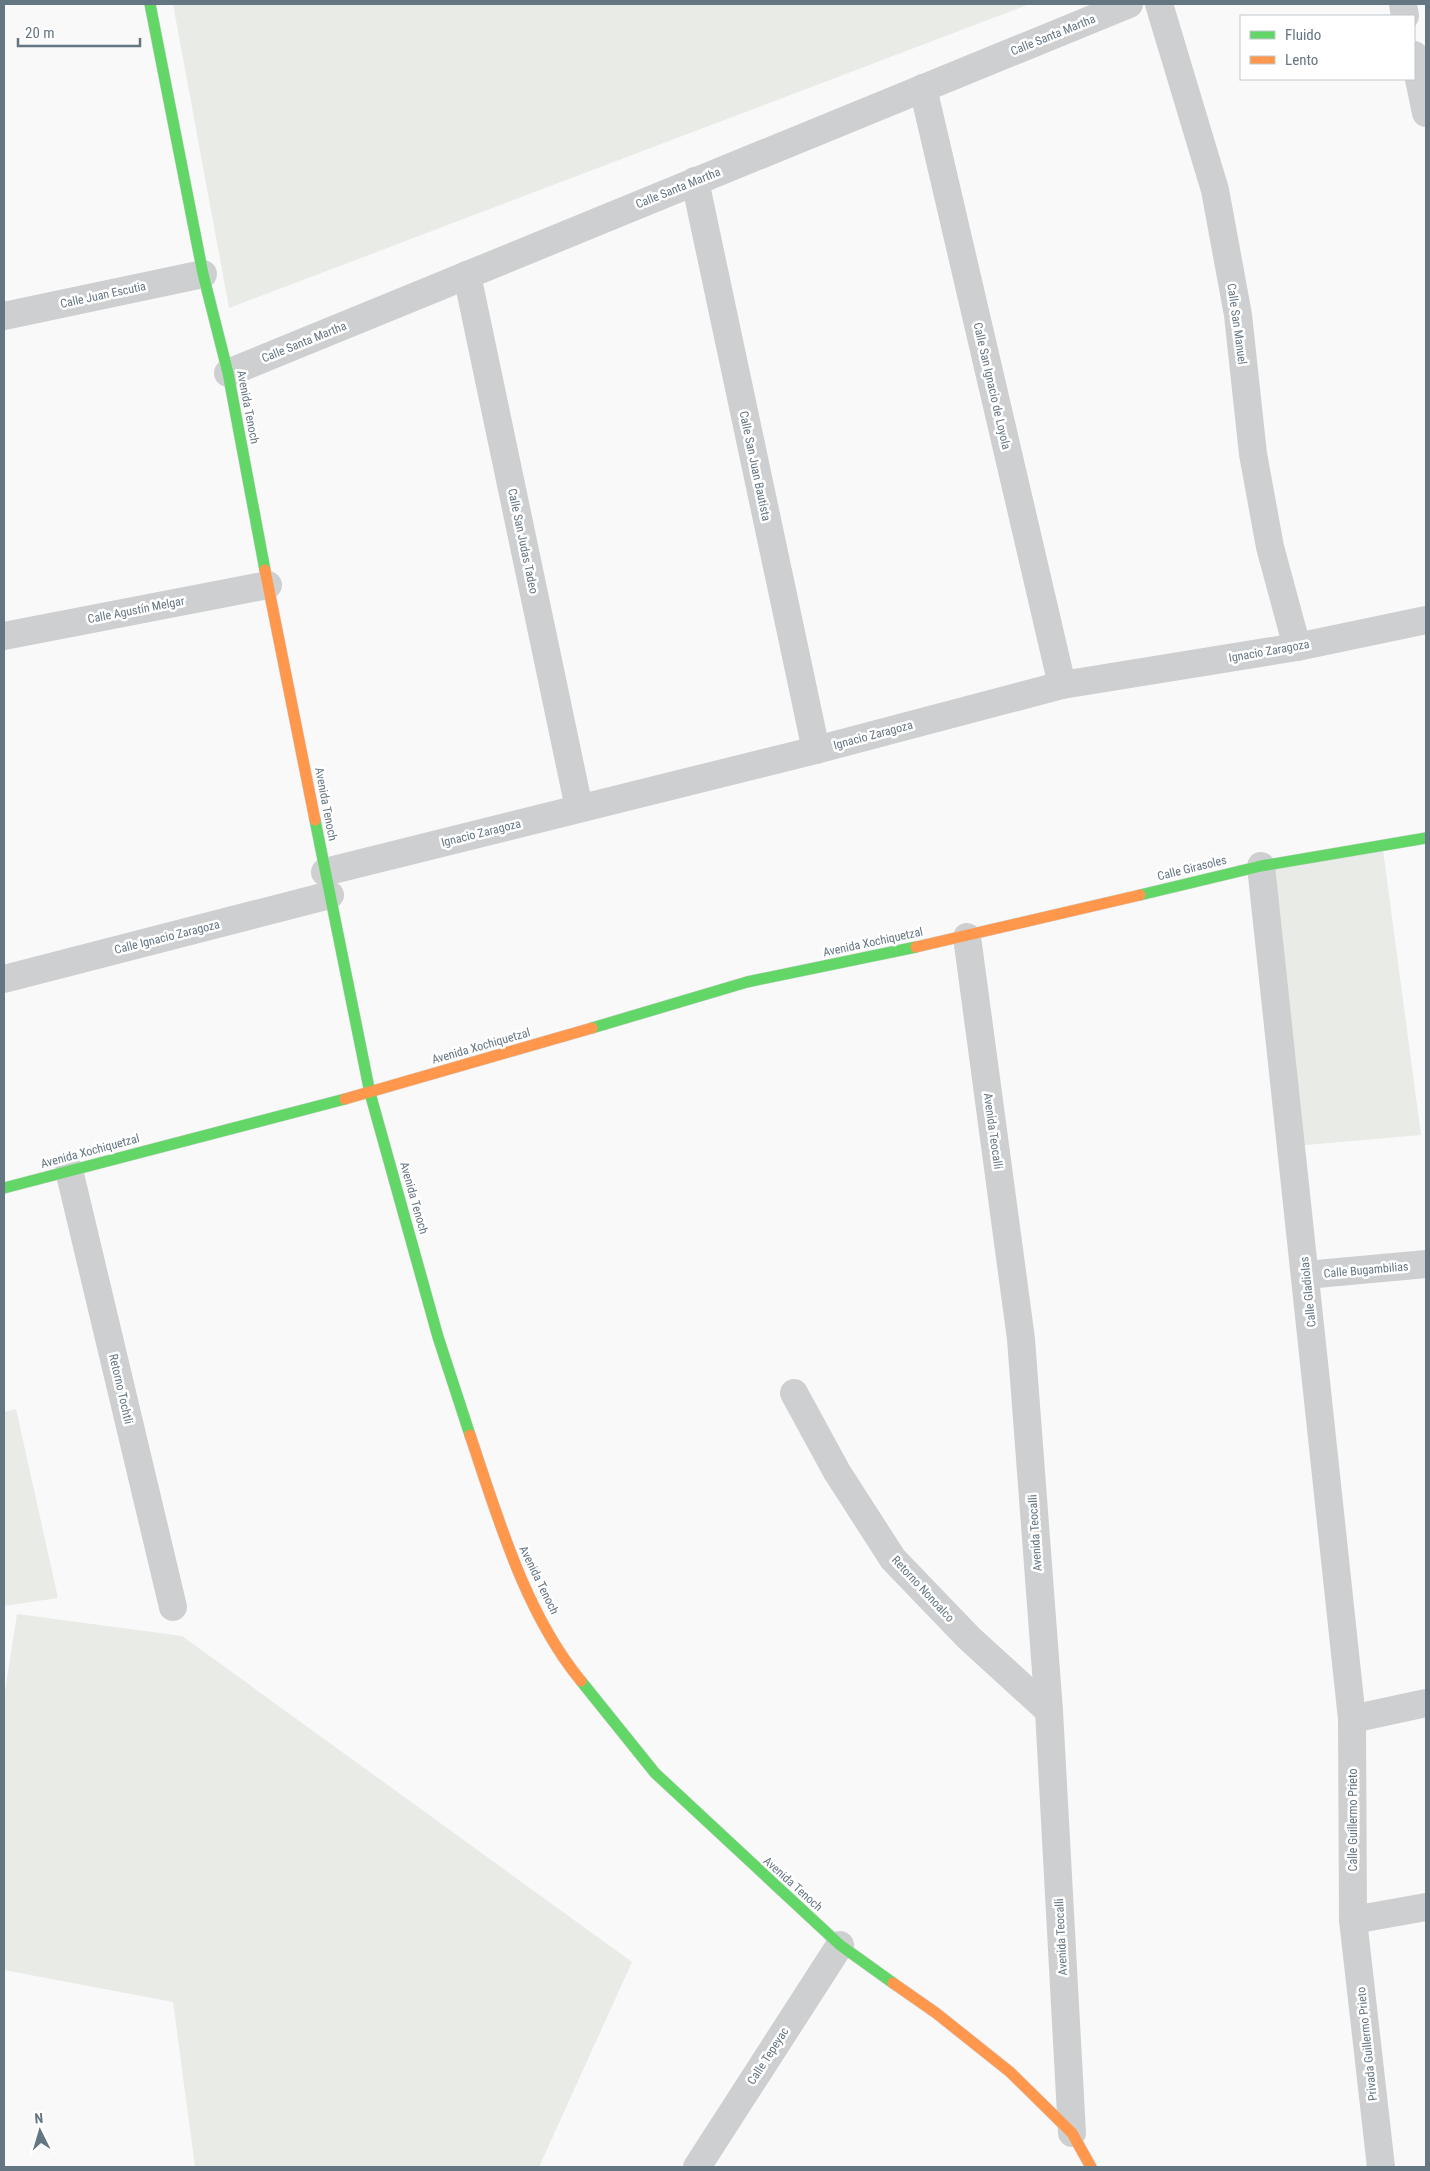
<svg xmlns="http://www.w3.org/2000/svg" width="1430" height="2171" viewBox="0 0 1430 2171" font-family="'Roboto Condensed',sans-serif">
	<rect width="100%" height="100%" fill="#f9f9f9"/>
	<g fill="#e8ebe6">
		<path d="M173 4H1030L229 308Z"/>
		<path d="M1383 850 1421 1135 1294 1146 1266 870Z"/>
		<path d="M16 1409 58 1598 4 1606V1412Z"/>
		<path d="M17 1614 182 1636 632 1962 539 2167H195L173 2002 4 1970V1698Z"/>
	</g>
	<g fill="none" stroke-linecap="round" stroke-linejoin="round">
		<g stroke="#d5d6d7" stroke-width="12">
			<g id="fast">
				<path d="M150 4 203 274 228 373 265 570"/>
				<path d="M315 820 370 1093 438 1337 470 1435"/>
				<path d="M1140 895 1261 866 1426 838"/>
				<path d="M592 1028 747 982 916 947"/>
				<path d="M4 1188 345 1099"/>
				<path d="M581 1681 655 1773 840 1945 893 1983"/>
			</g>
		</g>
		<g stroke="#d5d6d7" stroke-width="12">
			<g id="slow">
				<path d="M265 570 315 820"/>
				<path d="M916 947 1140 895"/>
				<path d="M345 1099 592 1028"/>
				<path d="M470 1435C498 1518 525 1613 581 1681"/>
				<path d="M893 1983 936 2013 1010 2072 1072 2133 1091 2167"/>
			</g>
		</g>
		<g stroke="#cecfd0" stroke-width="28">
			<path d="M1159 4 1215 190 1238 315 1253 454 1270 547 1297 647"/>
			<path d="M1403 4 1405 16"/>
			<path d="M1414 55 1426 113"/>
			<path d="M923 88 1062 685"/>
			<path d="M695 181 816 750"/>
			<path d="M467 275 579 808"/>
			<path d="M4 316 203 274"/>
			<path d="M228 373 1129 4"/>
			<path d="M4 636 268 585"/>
			<path d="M1261 866 1352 1719 1353 1920 1381 2167"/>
			<path d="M325 872 816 750 1062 685 1297 647 1426 620"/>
			<path d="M967 937 1021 1339 1049 1711 1072 2133"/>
			<path d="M4 979 330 895"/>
			<path d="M69 1170 173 1607"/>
			<path d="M1306 1275 1426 1264"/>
			<path d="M794 1393 837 1472 893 1559 969 1638 1049 1711"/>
			<path d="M1352 1719 1426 1703"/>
			<path d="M1353 1920 1426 1907"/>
			<path d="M697 2167 840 1945"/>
		</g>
		<use href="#fast" stroke="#63d668" stroke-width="11"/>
		<use href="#slow" stroke="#ff974d" stroke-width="11"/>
	</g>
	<g text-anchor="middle" stroke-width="5" stroke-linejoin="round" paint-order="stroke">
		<g font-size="12" fill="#657683" stroke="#fff">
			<text transform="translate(1053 35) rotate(-22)" y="4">Calle Santa Martha</text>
			<text transform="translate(678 188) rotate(-22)" y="4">Calle Santa Martha</text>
			<text transform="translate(103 295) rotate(-12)" y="4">Calle Juan Escutia</text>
			<text transform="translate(1237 324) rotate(82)" y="4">Calle San Manuel</text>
			<text transform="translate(304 342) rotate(-22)" y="4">Calle Santa Martha</text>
			<text transform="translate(992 386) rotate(77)" y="4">Calle San Ignacio de Loyola</text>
			<text transform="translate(248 407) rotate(79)" y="4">Avenida Tenoch</text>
			<text transform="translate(755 466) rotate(78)" y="4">Calle San Juan Bautista</text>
			<text transform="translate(523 541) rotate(78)" y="4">Calle San Judas Tadeo</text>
			<text transform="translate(136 610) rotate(-11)" y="4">Calle Agustín Melgar</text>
			<text transform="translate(1269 651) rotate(-10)" y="4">Ignacio Zaragoza</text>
			<text transform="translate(873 735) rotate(-15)" y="4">Ignacio Zaragoza</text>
			<text transform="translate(326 804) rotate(79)" y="4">Avenida Tenoch</text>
			<text transform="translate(481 833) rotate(-14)" y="4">Ignacio Zaragoza</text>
			<text transform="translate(1192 868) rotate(-14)" y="4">Calle Girasoles</text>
			<text transform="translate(167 937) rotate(-14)" y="4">Calle Ignacio Zaragoza</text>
			<text transform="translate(873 942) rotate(-12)" y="4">Avenida Xochiquetzal</text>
			<text transform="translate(481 1046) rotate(-16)" y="4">Avenida Xochiquetzal</text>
			<text transform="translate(993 1131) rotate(82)" y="4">Avenida Teocalli</text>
			<text transform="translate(90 1151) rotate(-15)" y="4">Avenida Xochiquetzal</text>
			<text transform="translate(414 1198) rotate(74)" y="4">Avenida Tenoch</text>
			<text transform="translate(1366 1270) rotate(-5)" y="4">Calle Bugambilias</text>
			<text transform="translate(1308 1292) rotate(-96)" y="4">Calle Gladiolas</text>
			<text transform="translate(121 1389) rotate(77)" y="4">Retorno Tochtli</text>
			<text transform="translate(1035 1533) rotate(-94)" y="4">Avenida Teocalli</text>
			<text transform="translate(539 1580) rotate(64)" y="4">Avenida Tenoch</text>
			<text transform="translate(923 1589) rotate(47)" y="4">Retorno Nonoalco</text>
			<text transform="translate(1353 1820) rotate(-90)" y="4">Calle Guillermo Prieto</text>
			<text transform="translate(793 1884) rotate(42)" y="4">Avenida Tenoch</text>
			<text transform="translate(1061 1937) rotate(-93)" y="4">Avenida Teocalli</text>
			<text transform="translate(1367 2044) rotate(-96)" y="4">Privada Guillermo Prieto</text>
			<text transform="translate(768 2056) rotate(-57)" y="4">Calle Tepeyac</text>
		</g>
	</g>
	<rect width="1430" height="2171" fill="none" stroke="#657683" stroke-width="10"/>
	<rect x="1240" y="15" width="175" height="65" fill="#ffffff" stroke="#c1c8cd"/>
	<rect x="1250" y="31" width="25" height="8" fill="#63d668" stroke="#c1c8cd"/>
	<text x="1285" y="40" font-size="15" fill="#657683">Fluido</text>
	<rect x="1250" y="56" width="25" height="8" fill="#ff974d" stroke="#c1c8cd"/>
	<text x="1285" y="65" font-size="15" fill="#657683">Lento</text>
	<g transform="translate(40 2131) rotate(355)" stroke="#ffffff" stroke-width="4" paint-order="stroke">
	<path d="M0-4L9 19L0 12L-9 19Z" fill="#657683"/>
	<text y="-8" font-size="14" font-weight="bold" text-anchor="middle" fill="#657683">N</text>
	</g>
	<path d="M18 38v8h122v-8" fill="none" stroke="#657683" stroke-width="2.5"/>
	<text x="25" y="38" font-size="15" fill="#657683" stroke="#ffffff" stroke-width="4" paint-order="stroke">20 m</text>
</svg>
